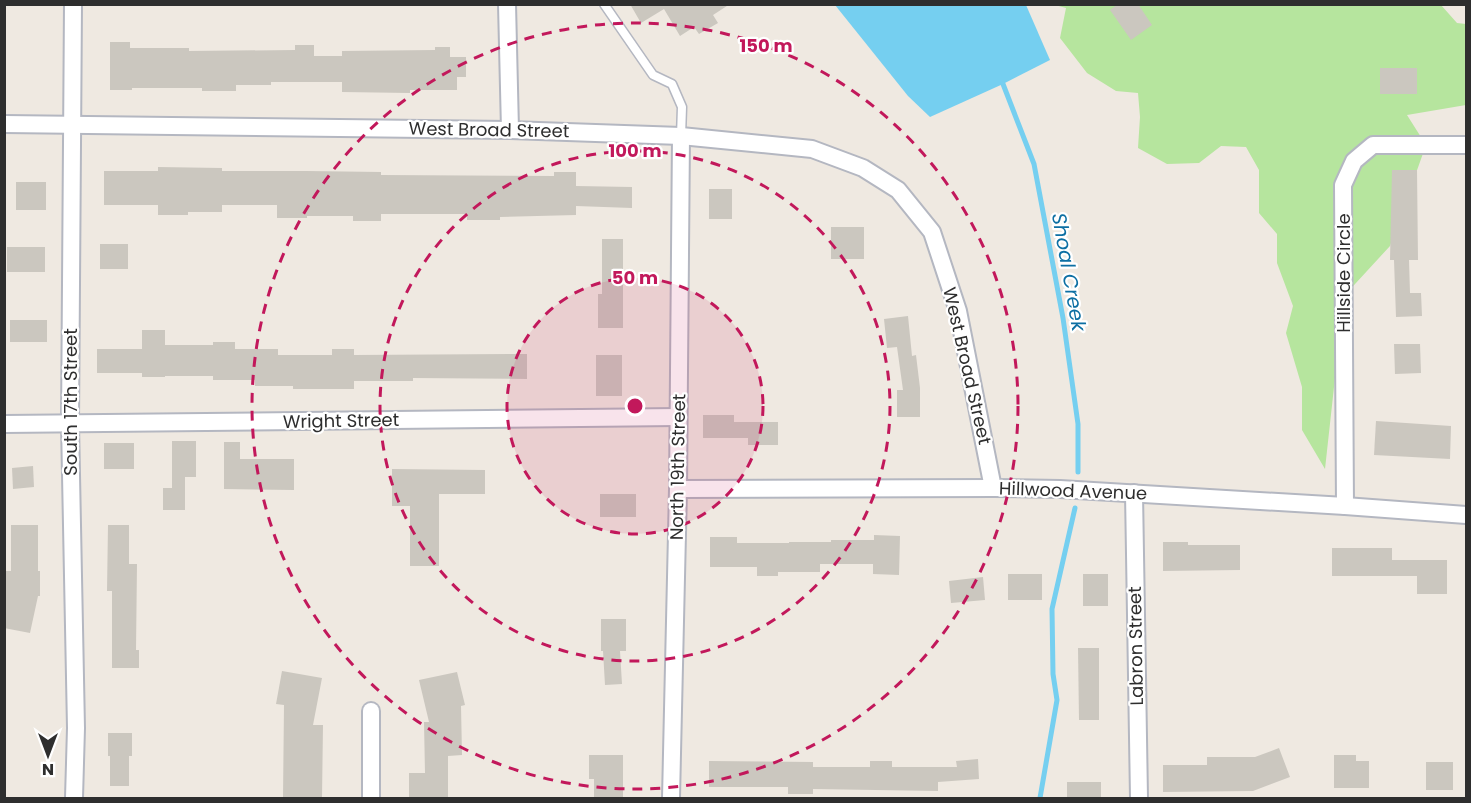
<svg xmlns="http://www.w3.org/2000/svg" width="1471" height="803" viewBox="0 0 1471 803" font-family="Poppins,sans-serif">
	<rect width="100%" height="100%" fill="#efe9e1"/>
	<path fill="#b6e59e" d="M1055 5H1441L1457 23 1466 24V105L1407 115 1426 145 1390 246 1344 296 1325 469 1302 430V387L1286 333 1293 306 1277 263V234L1259 213V170L1246 147 1221 146 1199 163 1167 164 1138 148 1140 117 1138 93 1116 91 1087 73 1060 38 1066 8Z"/>
	<path fill="#75cff0" d="M835 5H1026L1050 60 1003 84 930 117 908 96Z"/>
	<g fill="none" stroke-linecap="round" stroke-linejoin="round">
		<g stroke="#75cff0" stroke-width="5">
			<path d="M1003 84 1034 164 1063 318 1078 424V472"/>
			<path d="M1040 798 1057 700 1053 674 1052 609 1075 508"/>
		</g>
	</g>
	<g fill="#cbc7bf">
		<path d="M630 4H730L713 15 718 23 699 34 694 27 680 36 664 9 641 23Z"/>
		<path d="M1118 4H1138L1152 25 1131 40 1110 10Z"/>
		<path d="M110 42H130V48H189V51L295 50V45H314V56H342V51L435 50V47H450V57H466V77H457V90H410V93L342 92V82H271V85H236V91H202V88H132V90H110Z"/>
		<rect x="1380" y="68" width="37" height="26"/>
		<path d="M158 167 222 168V171H307L381 172V175L554 176V172H576V186L632 187V208L576 206V215L500 217V220H467V214H381V221H353V216H307V218H277V205H222V212H188V215H158V205H104V171H158Z"/>
		<path d="M1392 170H1417L1418 260H1409L1410 293H1421L1422 316 1396 317 1394 260H1390Z"/>
		<rect x="16" y="182" width="30" height="28"/>
		<rect x="709" y="189" width="23" height="30"/>
		<rect x="831" y="227" width="33" height="32"/>
		<path d="M602 239H623V328H598V294H602Z"/>
		<rect x="100" y="244" width="28" height="25"/>
		<rect x="7" y="247" width="38" height="25"/>
		<path d="M908 316 912 356 916 355 920 388V417H897V390H903L897 347 887 348 884 319Z"/>
		<rect x="10" y="320" width="37" height="22"/>
		<path d="M142 330H165V345H213V342H235V349H278V355H332V349H354V355L527 354V379L413 378V381H354V389H293V386H255V380H213V376H165V377H142V373H97V349H142Z"/>
		<path d="M1394 344H1420L1421 373 1395 374Z"/>
		<rect x="596" y="355" width="26" height="41"/>
		<path d="M703 415H734V422H778V445H748V438H703Z"/>
		<path d="M1376 421 1451 426 1450 459 1374 455Z"/>
		<path d="M172 441H196V477H185V510H163V488H172Z"/>
		<path d="M224 442H240V459H294V490L224 489Z"/>
		<rect x="104" y="443" width="30" height="26"/>
		<path d="M33 466 34 487 13 489 12 468Z"/>
		<path d="M392 469 485 470V494H439V566H410V506H392Z"/>
		<rect x="600" y="494" width="36" height="23"/>
		<path d="M11 525H38V571H40V596H38L30 633 4 628 5 571H11Z"/>
		<path d="M108 525H129V564H137L136 650H139V668H112V591H107Z"/>
		<path d="M874 535 900 536 899 575 873 574V564H820V572H778V576H757V567H710V537H737V543H789V542H831V540H874Z"/>
		<path d="M1163 542H1188V545H1240V570L1163 571Z"/>
		<path d="M1332 548H1392V560H1447V594H1417V576H1332Z"/>
		<rect x="1008" y="574" width="34" height="26"/>
		<rect x="1083" y="574" width="25" height="32"/>
		<path d="M983 577 985 600 951 603 949 581Z"/>
		<path d="M601 619H626V651H620L622 684 605 685 603 651H601Z"/>
		<path d="M1078 648H1099V720H1079Z"/>
		<path d="M282 671 322 678 313 725H323L322 798H283L284 705 276 704Z"/>
		<path d="M457 672 465 705 461 706 462 755 448 756V798H409V773H425L424 722H429L419 680Z"/>
		<path d="M108 733H132V756H129V786H110V756H108Z"/>
		<path d="M1279 748 1290 777 1253 791 1163 792V765H1207V757H1255Z"/>
		<path d="M589 755H623V798H594V779H589Z"/>
		<path d="M1334 755H1356V761H1369V788H1334Z"/>
		<path d="M978 759 979 779 938 782V791L813 789V794H788V787H709V761L813 762V767H870V761H892V767H957L956 761Z"/>
		<rect x="1426" y="762" width="27" height="28"/>
		<rect x="1067" y="782" width="34" height="16"/>
	</g>
	<g fill="none" stroke-linecap="round" stroke-linejoin="round">
		<g stroke="#b4b7c1" stroke-width="11">
			<path id="service" d="M604 4 653 75 672 84 682 107 681 136"/>
		</g>
		<g stroke="#b4b7c1" stroke-width="20">
			<g id="minor">
				<path d="M73 4 70 424 76 728 74 798"/>
				<path d="M507 4 510 130"/>
				<path d="M4 124 510 130 681 136 812 149 863 168 898 190 932 232 958 311 993 488"/>
				<path d="M4 424 678 417"/>
				<path d="M678 489 993 488 1060 489 1345 506 1466 515"/>
				<path d="M1134 493 1139 798"/>
				<path d="M1345 506 1343 185 1354 161 1373 145H1466"/>
				<path d="M371 798V711"/>
				<path d="M671 798 678 489 681 136"/>
			</g>
		</g>
		<use href="#service" stroke="#fff" stroke-width="8"/>
		<use href="#minor" stroke="#fff" stroke-width="16"/>
	</g>
	<circle cx="635" cy="406" r="128" fill="#c2185b" fill-opacity=".12"/>
	<g fill="none" stroke="#c2185b" stroke-width="3" stroke-dasharray="10 8">
		<circle cx="635" cy="406" r="128"/>
		<circle cx="635" cy="406" r="255"/>
		<circle cx="635" cy="406" r="383"/>
	</g>
	<g text-anchor="middle" stroke-width="4.5" stroke-linejoin="round" paint-order="stroke">
		<g font-size="18" fill="#2e2e2e" stroke="#fff">
			<text transform="translate(489 130) rotate(1)" y="6">West Broad Street</text>
			<text transform="translate(1344 273) rotate(-90)" y="6">Hillside Circle</text>
			<text transform="translate(967 366) rotate(77)" y="6">West Broad Street</text>
			<text transform="translate(71 402) rotate(-90)" y="6">South 17th Street</text>
			<text transform="translate(341 421) rotate(-1)" y="6">Wright Street</text>
			<text transform="translate(678 467) rotate(-89)" y="6">North 19th Street</text>
			<text transform="translate(1073 491) rotate(2)" y="6">Hillwood Avenue</text>
			<text transform="translate(1136 646) rotate(-91)" y="6">Labron Street</text>
		</g>
		<g font-size="20" font-style="italic" fill="#0d6fa3" stroke="#fff">
			<text transform="translate(1069 272) rotate(80)" y="7">Shoal Creek</text>
		</g>
	</g>
	<circle cx="635" cy="406" r="9" fill="#c2185b" stroke="#fff" stroke-width="3"/>
	<g font-size="18" text-anchor="middle" font-weight="bold" fill="#c2185b" stroke="#fff" stroke-width="4.5" stroke-linejoin="round" paint-order="stroke">
		<text x="766" y="52">150 m</text>
		<text x="635" y="157">100 m</text>
		<text x="635" y="284">50 m</text>
	</g>
	<rect width="1471" height="803" fill="none" stroke="#2e2e2e" stroke-width="12"/>
	<g transform="translate(48 755) rotate(180)" stroke="#ffffff" stroke-width="4.5" paint-order="stroke">
	<path d="M0-4.5L10 22L0 15L-10 22Z" fill="#2e2e2e"/>
	<text y="-9" font-size="16" font-weight="bold" text-anchor="middle" fill="#2e2e2e">N</text>
	</g>
</svg>
